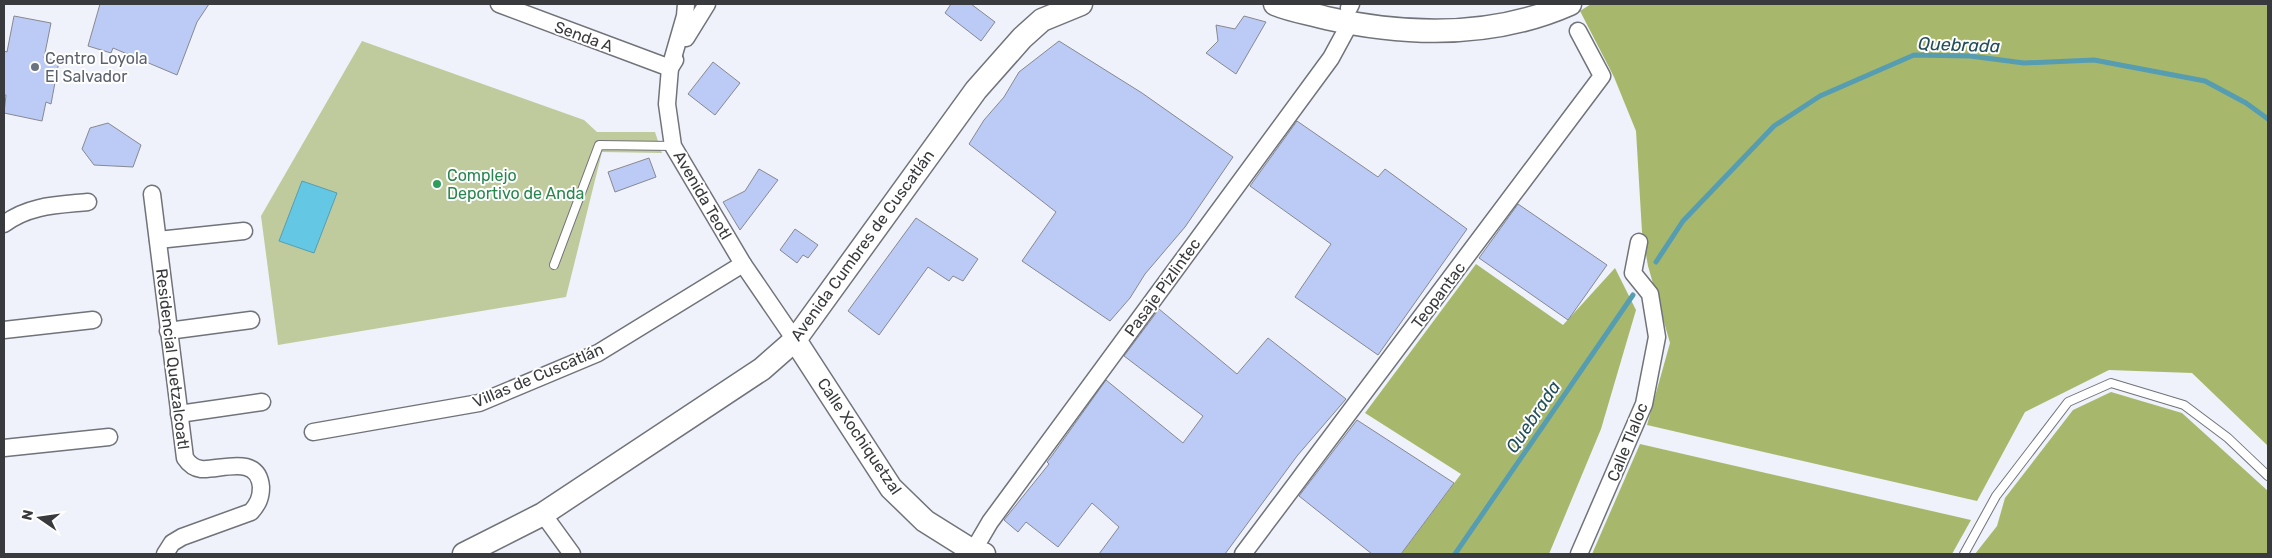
<svg xmlns="http://www.w3.org/2000/svg" width="2272" height="558" viewBox="0 0 2272 558" font-family="Rubik,sans-serif">
	<rect width="100%" height="100%" fill="#eff2fa"/>
	<path fill="#bfcb9c" d="M362 41 584 120 597 132H655L662 153 602 152 566 297 278 345 261 216Z"/>
	<g fill="#a7b86d">
		<path d="M1591 4H2268V446L2192 373 2109 370 2025 412 1977 501 1647 425 1670 343 1648 266 1642 232 1636 131 1614 77 1580 11Z"/>
		<path d="M1476 264 1563 325 1615 268 1636 310 1601 429 1549 554H1401L1461 474 1365 413Z"/>
		<path d="M2111 392 2182 413 2268 491V554H1975L1997 526 2005 498 2073 410Z"/>
		<path d="M1640 444 1971 520 1952 554H1592Z"/>
	</g>
	<path fill="#64c8e4" stroke="#579db2" d="M302 181 337 193 314 253 279 241Z"/>
	<g fill="none" stroke-linecap="round" stroke-linejoin="round">
		<g stroke="#579db2" stroke-width="5">
			<path d="M1656 262 1683 221 1774 126 1820 96 1914 55 1970 56 2024 63 2094 60 2205 81 2246 103 2268 119"/>
			<path d="M1455 554 1633 295"/>
		</g>
	</g>
	<g fill="#bccbf5" stroke="#878990">
		<path d="M100 4H209L197 22 177 75 113 48 111 53 88 46Z"/>
		<path d="M951 4H971L995 22 981 41 945 13Z"/>
		<path d="M14 16 51 23 44 58 59 61 51 104 46 102 42 121 4 113 6 95H4V51L7 52Z"/>
		<path d="M1244 16 1266 22 1236 74 1206 53 1218 41 1216 25 1235 29Z"/>
		<path d="M1059 41 1142 93 1233 157 1185 227 1145 274 1130 298 1110 321 1022 261 1056 212 969 144 984 120 1004 97 1019 72Z"/>
		<path d="M713 62 740 83 715 115 688 94Z"/>
		<path d="M1297 121 1378 177 1385 169 1467 229 1378 355 1295 297 1331 244 1250 186Z"/>
		<path d="M108 123 141 145 133 167 94 165 82 149 90 128Z"/>
		<path d="M649 158 656 177 615 192 608 172Z"/>
		<path d="M759 169 778 180 740 230 723 202 745 191Z"/>
		<path d="M1518 204 1607 265 1568 320 1479 258Z"/>
		<path d="M916 218 978 259 963 281 953 276 949 281 928 267 879 335 848 311Z"/>
		<path d="M795 229 818 245 808 258 803 255 797 263 780 250Z"/>
		<path d="M1159 309 1237 374 1268 338 1346 399 1297 456 1225 554H1099L1119 527 1092 503 1058 547 1026 522 1018 532 1004 520 1049 464 1047 462 1051 457 1106 380 1183 443 1203 416 1124 356Z"/>
		<path d="M1357 420 1454 483 1401 554H1372L1299 496Z"/>
	</g>
	<g fill="none" stroke-linecap="round" stroke-linejoin="round">
		<g stroke="#71737a" stroke-width="10">
			<g id="lane">
				<path d="M554 265 599 145 673 146"/>
				<path d="M1964 554 1996 496 2068 402 2111 383 2184 405 2228 438 2268 476"/>
			</g>
		</g>
		<g stroke="#71737a" stroke-width="19">
			<g id="street">
				<path d="M499 4 670 68 675 60"/>
				<path d="M686 4 685 16 670 68 667 104 673 146 743 264 795 340"/>
				<path d="M1349 8 1351 4"/>
				<path d="M686 38 707 4"/>
				<path d="M152 194 185 458C189 464 193 468 201 469 219 471 258 453 261 487 261 498 258 504 251 512L182 537 172 543 165 554"/>
				<path d="M4 224C29 205 58 205 88 202"/>
				<path d="M158 240 244 231"/>
				<path d="M4 330 93 320"/>
				<path d="M168 331 251 320"/>
				<path d="M179 414 262 402"/>
				<path d="M313 432 479 403 598 353 743 264"/>
				<path d="M4 448 109 437"/>
				<path d="M543 514 572 554"/>
				<path d="M973 551 990 522 1331 58 1350 23"/>
				<path d="M1243 554 1602 76 1578 31"/>
				<path d="M1579 554 1644 404 1657 337 1650 294 1633 273 1639 242"/>
			</g>
		</g>
		<g stroke="#71737a" stroke-width="25">
			<g id="secondary">
				<path d="M1275 4C1292 11 1308 13 1326 18 1407 36 1493 38 1570 4"/>
				<path d="M795 340 891 488 925 521 973 551 984 554"/>
				<path d="M464 554 543 514 762 369 795 340 976 90 1022 38 1042 20 1081 4"/>
			</g>
		</g>
		<use href="#lane" stroke="#fff" stroke-width="8"/>
		<use href="#street" stroke="#fff" stroke-width="16"/>
		<use href="#secondary" stroke="#fff" stroke-width="22"/>
	</g>
	<circle fill="#6b7280" stroke="#fff" stroke-width="2" cx="35" cy="67" r="5"/>
	<circle fill="#2e9e5b" stroke="#fff" stroke-width="2" cx="437" cy="184" r="5"/>
	<g text-anchor="middle" stroke-width="4" stroke-linejoin="round" paint-order="stroke">
		<g font-size="16" fill="#393a3d" stroke="#fff">
			<text transform="translate(584 36) rotate(20)" y="6">Senda A</text>
			<text transform="translate(703 195) rotate(60)" y="6">Avenida Teotl</text>
			<text transform="translate(862 245) rotate(-54)" y="6">Avenida Cumbres de Cuscatlán</text>
			<text transform="translate(1162 287) rotate(-54)" y="6">Pasaje Pizlintec</text>
			<text transform="translate(1438 295) rotate(-53)" y="6">Teopantac</text>
			<text transform="translate(173 359) rotate(83)" y="6">Residencial Quetzalcoatl</text>
			<text transform="translate(538 375) rotate(-23)" y="6">Villas de Cuscatlán</text>
			<text transform="translate(860 436) rotate(56)" y="6">Calle Xochiquetzal</text>
			<text transform="translate(1627 442) rotate(-68)" y="6">Calle Tlaloc</text>
		</g>
		<g font-size="16" fill="#5b616d" stroke="#fff" text-anchor="start">
			<text x="45" y="64">Centro Loyola<tspan x="45" dy="18">El Salvador</tspan></text>
		</g>
		<g font-size="16" fill="#27864d" stroke="#fff" text-anchor="start">
			<text x="447" y="181">Complejo<tspan x="447" dy="18">Deportivo de Anda</tspan></text>
		</g>
		<g font-size="18" font-style="italic" fill="#234f5b" stroke="#fff">
			<text transform="translate(1959 45) rotate(2)" y="6">Quebrada</text>
			<text transform="translate(1533 417) rotate(-56)" y="6">Quebrada</text>
		</g>
	</g>
	<rect width="2272" height="558" fill="none" stroke="#393a3d" stroke-width="10"/>
	<g transform="translate(40 518) rotate(283)" stroke="#ffffff" stroke-width="4" paint-order="stroke">
	<path d="M0-4L9 19L0 12L-9 19Z" fill="#393a3d"/>
	<text y="-8" font-size="14" font-weight="bold" text-anchor="middle" fill="#393a3d">N</text>
	</g>
</svg>
